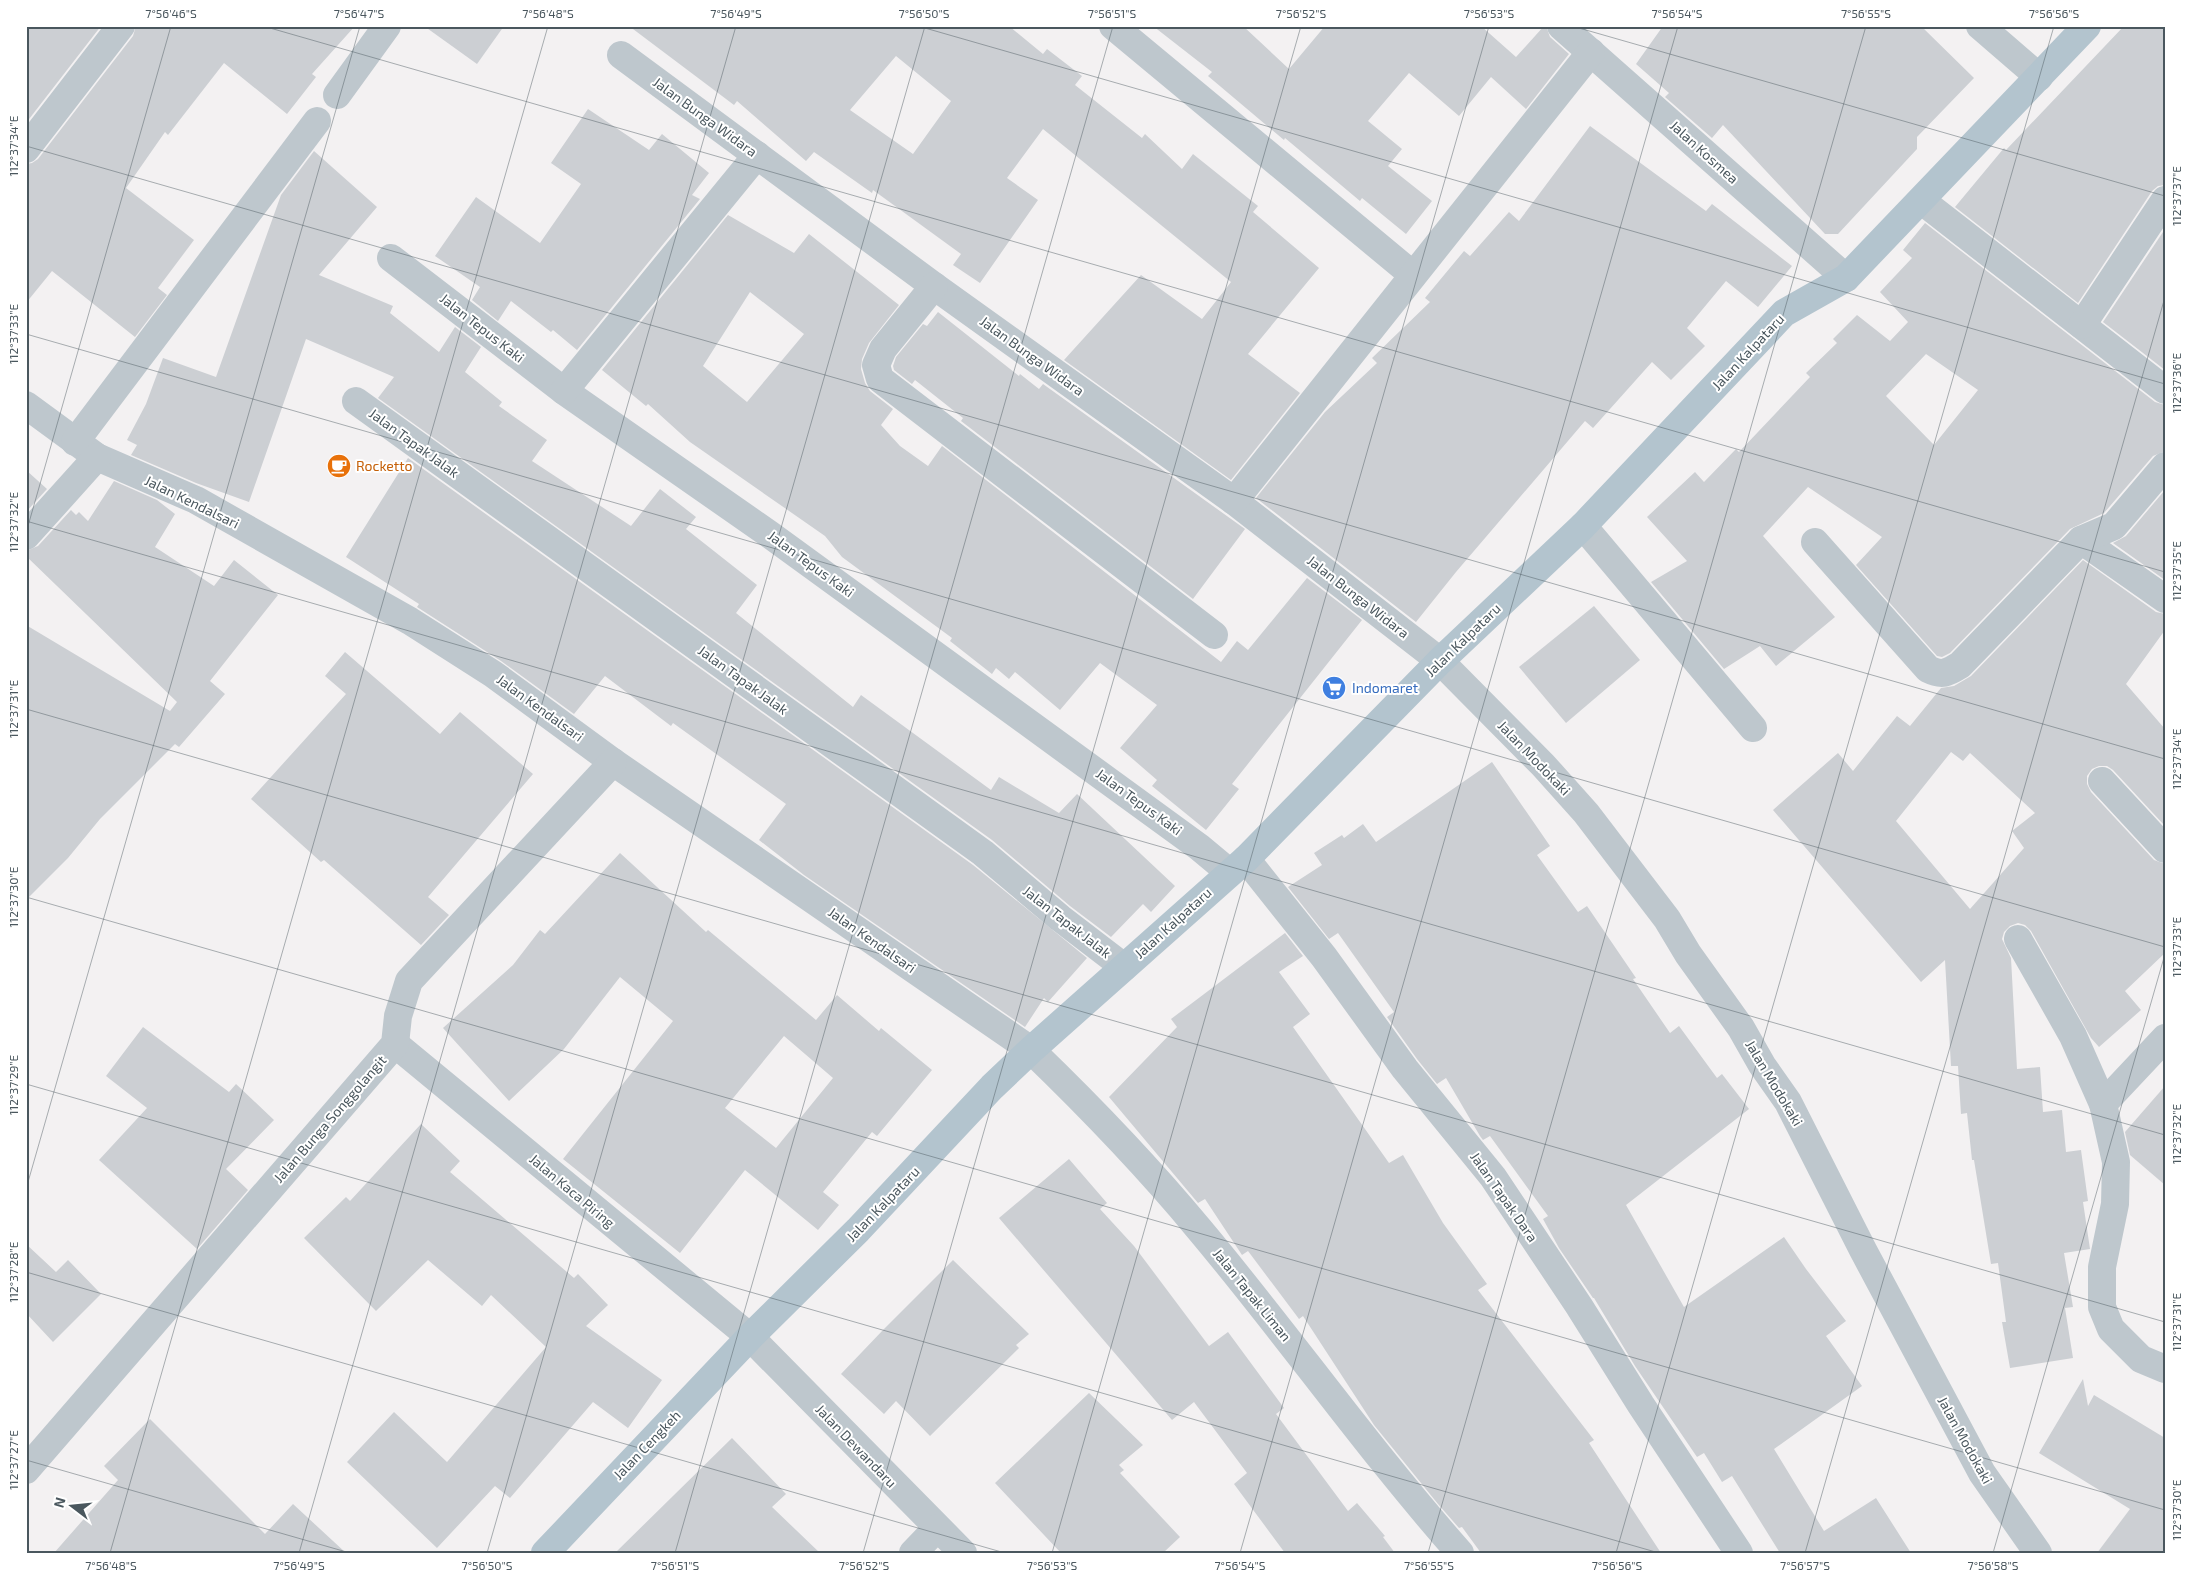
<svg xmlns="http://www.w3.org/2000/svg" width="2191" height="1579" viewBox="0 0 2191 1579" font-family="'Exo 2',sans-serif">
	<rect width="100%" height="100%" fill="#f3f1f2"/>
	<g fill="#cccfd3" fill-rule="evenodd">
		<path d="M26 26H101L26 123Z"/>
		<path d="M136 26H355L312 74 316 77 287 114 224 63 168 135 165 132 126 188 194 240 158 288 167 295 135 337 52 271 26 303V164L32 163 38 159 133 36Z"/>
		<path d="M424 26H504L477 64Z"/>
		<path d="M629 26H1009L1043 54 1047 49 1082 76 1075 85 1142 138 1145 134 1182 169 1193 154 1258 206 1253 212 1319 268 1248 354 1300 393 1231 480 1064 360 1141 275 1202 319 1231 282 1043 129 1007 178 1038 200 980 283 953 265 961 254 873 190 872 193 814 152 806 161 737 101 734 105ZM896 56 951 101 913 154 850 110Z"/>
		<path d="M1153 26H1243L1289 69 1325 26H1481L1516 57 1544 26H1546L1550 37 1569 54 1526 109 1491 77 1459 116 1409 73 1368 121 1402 149 1388 166 1432 201 1406 234 1362 198 1360 201 1285 138 1284 140 1208 76 1212 72Z"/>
		<path d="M1663 26H1921L1974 78 1917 137V149L1838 234H1825L1723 125 1712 138 1665 97 1669 93 1636 64Z"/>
		<path d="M2124 26H2165V185L2158 186 2152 191 2078 303 1955 207 2004 148 2006 150Z"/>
		<path d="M588 109 649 150 662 134 709 173 692 195 700 199 577 350 553 330 551 332 511 301 498 321 472 300 480 287 435 256 476 197 540 243 581 184 551 163Z"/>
		<path d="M1590 126 1706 211 1712 204 1792 266 1758 307 1726 281 1687 328 1705 346 1671 380 1652 362 1593 428 1585 421 1456 572 1416 622 1256 498 1325 412 1377 363 1372 358 1430 302 1425 298 1464 251 1470 256 1509 212 1519 221Z"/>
		<path d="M314 151 377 207 319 275 393 306 390 313 439 352 455 327 481 347 465 372 502 402 499 406 547 440 532 461 631 526 660 489 696 517 686 529 757 585 736 613 853 707 861 695 991 790 999 777 1059 813 1077 794 1175 886 1151 912 1143 904 1111 937 1070 906 992 840 378 398 394 377 306 339 249 502 196 483 131 455 137 445 127 440 146 404 163 358 216 377 281 195Z"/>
		<path d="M728 215 794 253 809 234 899 305 869 343 862 359 861 369 865 383 870 391 893 409 881 425 900 446 928 466 942 446 1221 662 1237 641 1248 650 1307 578 1362 620 1232 784 1239 789 1206 830 1152 786 1157 780 1120 748 1157 705 1100 663 1060 710 1015 672 1009 679 996 668 992 674 950 641 952 638 842 557 825 536 690 442 648 404 646 406 602 370ZM750 292 804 334 747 402 703 366Z"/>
		<path d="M1925 223 2155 402 2165 405V451L2153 456 2104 513 2070 529 1950 653 1942 657 1937 656 1856 565 1882 537 1808 487 1763 536 1835 617 1776 666 1760 646 1724 669 1651 582 1687 561 1647 517 1695 472 1704 482 1736 449 1739 452 1810 377 1806 373 1837 343 1833 339 1857 315 1890 341 1908 322 1880 292 1912 258 1903 250ZM1926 354 1978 390 1934 445 1886 396Z"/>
		<path d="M2165 229V370L2103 322Z"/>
		<path d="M938 312 1019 376 1020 374 1039 389 1043 384 1245 529 1193 599 961 421 963 418 915 380 912 384 894 370 893 366 896 357 923 324 927 326Z"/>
		<path d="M408 458 973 865 1087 958 1048 1002 1044 998 1025 1027 804 875 759 840 786 804 673 723 671 726 605 676 574 714 501 661 417 607 419 604 346 557Z"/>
		<path d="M26 470 47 489 26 512Z"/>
		<path d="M114 481 157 500 175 514 155 547 214 586 234 560 278 595 210 681 225 694 179 747 175 744 100 819 68 858 26 900V625L170 711 177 702 26 556V551L38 546 71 510 76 515 79 512 88 521Z"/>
		<path d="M2165 490V580L2113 543 2126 536Z"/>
		<path d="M2083 560 2156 612 2165 614V630L2126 684 2165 729V826L2113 770 2107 766H2099L2092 769 2087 776V784L2091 792 2154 860 2165 864V953L2125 991 2141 1010 2099 1047 2091 1038 2031 931 2025 925 2018 923 2010 926 2004 932 2002 939 2011 958 2017 1069 2040 1067 2043 1112 2062 1110 2066 1152 2081 1150 2088 1201 2083 1202 2090 1249 2064 1253 2073 1307 2065 1308 2073 1358 2010 1368 2002 1322H2006L1998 1263 1991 1264 1974 1160H1972L1967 1113 1961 1114 1958 1066H1951L1945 960 1921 982 1773 810 1838 753 1853 771 1897 716 1910 726 1941 688 1954 686 1971 676ZM1951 752 1963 761 1970 753 2035 813 2012 831 2024 848 1970 909 1896 821Z"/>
		<path d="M1594 606 1640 660 1566 723 1519 667Z"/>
		<path d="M345 652 440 734 460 712 533 774 428 897 449 915 421 945 324 860 321 862 251 799 346 694 325 676Z"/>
		<path d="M1492 762 1550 846 1537 855 1578 912 1587 906 1636 978 1633 979 1670 1033 1679 1026 1717 1078 1722 1074 1749 1109 1626 1205 1684 1307 1784 1237 1806 1269 1846 1321 1826 1336 1862 1386 1774 1449 1824 1531 1876 1498 1911 1553H1780L1732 1476 1722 1482 1704 1453 1697 1457 1635 1366 1594 1298H1593L1559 1248 1543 1219 1548 1216 1490 1136 1483 1140 1480 1136 1446 1078 1437 1084 1417 1059 1387 1017 1394 1012 1338 933 1329 939 1288 887 1322 865 1314 853 1342 835 1344 838 1363 824 1376 842Z"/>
		<path d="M620 853 706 932 708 930 816 1020 837 995 879 1031 881 1028 932 1070 877 1136 872 1132 823 1192 839 1205 818 1230 745 1170 680 1253 563 1159 673 1021 620 977 564 1049 509 1101 443 1028 513 965 540 930 545 934ZM784 1036 833 1078 776 1148 725 1108Z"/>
		<path d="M1285 933 1303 956 1279 972 1310 1014 1293 1027 1389 1163 1403 1155 1443 1223 1487 1284 1478 1290 1594 1440 1589 1443 1661 1553H1481L1462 1527 1459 1528 1438 1504 1374 1425 1303 1316 1299 1319 1248 1251 1242 1255 1205 1199 1198 1203 1109 1097 1177 1027 1171 1019Z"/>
		<path d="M143 1027 229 1092 236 1084 274 1120 226 1169 248 1190 197 1249 99 1160 147 1108 106 1076Z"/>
		<path d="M2165 1086V1185L2130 1155 2125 1132Z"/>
		<path d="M421 1124 460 1161 450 1172 574 1278 578 1274 608 1305 586 1326 662 1380 628 1428 593 1402 510 1498 495 1486 437 1548 347 1462 394 1412 447 1462 546 1347 491 1295 482 1306 428 1260 376 1311 304 1238 346 1197 350 1201Z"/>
		<path d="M1069 1159 1107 1203 1100 1209 1134 1246 1209 1346 1228 1332 1284 1408 1276 1414 1348 1511 1357 1503 1385 1536 1383 1537 1395 1553H1285L1234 1484 1247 1473 1194 1402 1172 1420 999 1218Z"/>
		<path d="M26 1244 56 1272 68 1260 101 1294 53 1342 26 1313Z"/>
		<path d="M953 1260 1029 1334 1016 1345 1019 1348 930 1436 896 1401 884 1414 841 1374 883 1330Z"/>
		<path d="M2083 1379 2088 1406 2094 1395 2165 1438V1553H2097L2130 1509 2039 1453Z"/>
		<path d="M1089 1393 1143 1445 1119 1465 1124 1470 1120 1473 1180 1537 1163 1553H1061L995 1483Z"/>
		<path d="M150 1419 265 1534 293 1504 346 1553H54L118 1480 104 1466Z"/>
		<path d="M732 1438 786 1494 772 1507 820 1553H615Z"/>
	</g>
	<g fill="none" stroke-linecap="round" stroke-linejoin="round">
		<g stroke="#bec7cd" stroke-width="28">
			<path d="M1113 26 1413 275"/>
			<path d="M1561 26 1846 278"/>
			<path d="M1980 26 2039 77"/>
			<path d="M621 55 934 286 1234 501 1440 661 1543 765 1586 813 1667 919 1688 954 1741 1028 1762 1065 1788 1102 1863 1250 1982 1473 2038 1553"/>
			<path d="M337 95 387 26"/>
			<path d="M26 149 121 26"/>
			<path d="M1922 201 2165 390"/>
			<path d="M391 258 564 391 769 534 1199 847 1229 872"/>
			<path d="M934 286 883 349 876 365 880 379 1214 635"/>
			<path d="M2082 325 2165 200"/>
			<path d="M564 391 757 155"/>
			<path d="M356 401 983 853 1060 918 1124 967"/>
			<path d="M26 405 97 457 196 500 410 621 493 674 613 762 1031 1050C1090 1107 1147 1166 1199 1229 1288 1335 1368 1449 1460 1553"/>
			<path d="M75 442 317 121"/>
			<path d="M1234 501 1591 52"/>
			<path d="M1583 526 1753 728"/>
			<path d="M26 536 97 457"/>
			<path d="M2081 540 2165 599"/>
			<path d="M1815 542 1928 669C1942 676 1947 673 1960 665L2081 540 2114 526 2165 466"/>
			<path d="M2102 781 2165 849"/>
			<path d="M1246 859 1324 957 1405 1069 1493 1177 1579 1306 1641 1405 1739 1553"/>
			<path d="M2018 939 2073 1036 2103 1104 2116 1162 2115 1204 2102 1267V1307L2111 1329 2141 1359 2165 1369"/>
			<path d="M395 1044 750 1337 963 1553"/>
			<path d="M2103 1104 2165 1038"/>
			<path d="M26 1470 395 1044 398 1016 409 981 613 762"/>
			<path d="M913 1553 937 1528"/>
		</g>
		<path stroke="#b3c4ce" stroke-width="28" d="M545 1553 750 1337 858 1230 992 1087 1031 1050 1246 859 1440 661 1583 526 1784 313 1846 278 2087 26"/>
	</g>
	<path fill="none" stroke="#4a575e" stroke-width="1" stroke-opacity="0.45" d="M263 26 2165 572M918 26 2165 384M1572 26 2165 196M26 146 2165 759M26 334 2165 947M26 521 2165 1135M26 533 171 26M26 709 2165 1322M26 897 2165 1510M26 1084 1659 1553M26 1189 360 26M26 1272 1005 1553M26 1460 350 1553M110 1553 548 26M299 1553 736 26M487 1553 925 26M675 1553 1113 26M863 1553 1301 26M1052 1553 1489 26M1240 1553 1678 26M1428 1553 1866 26M1616 1553 2054 26M1805 1553 2165 297M1993 1553 2165 954"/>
	<defs>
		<g id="cafe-disc" transform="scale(1.25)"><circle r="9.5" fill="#e8710a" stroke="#fff"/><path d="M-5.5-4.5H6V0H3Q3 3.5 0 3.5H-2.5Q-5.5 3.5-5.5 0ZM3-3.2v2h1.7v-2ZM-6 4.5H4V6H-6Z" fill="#fff"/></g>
		<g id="supermarket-disc" transform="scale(1.25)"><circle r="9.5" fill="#3f7fe0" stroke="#fff"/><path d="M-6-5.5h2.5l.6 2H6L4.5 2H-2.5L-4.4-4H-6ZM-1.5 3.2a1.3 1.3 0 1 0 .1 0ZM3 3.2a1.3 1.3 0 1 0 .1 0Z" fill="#fff"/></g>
	</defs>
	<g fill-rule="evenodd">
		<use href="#cafe-disc" x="339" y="466"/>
		<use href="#supermarket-disc" x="1334" y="688"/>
	</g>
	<g text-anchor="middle" stroke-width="4" stroke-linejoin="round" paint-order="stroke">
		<g font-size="14" fill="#4a575e" stroke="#fff">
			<text transform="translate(705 117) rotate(36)" y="5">Jalan Bunga Widara</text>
			<text transform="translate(1704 152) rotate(42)" y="5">Jalan Kosmea</text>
			<text transform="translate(482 328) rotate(38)" y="5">Jalan Tepus Kaki</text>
			<text transform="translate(1748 352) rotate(-47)" y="5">Jalan Kalpataru</text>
			<text transform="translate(1032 356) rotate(36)" y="5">Jalan Bunga Widara</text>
			<text transform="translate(414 443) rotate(36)" y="5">Jalan Tapak Jalak</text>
			<text transform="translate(192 502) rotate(26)" y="5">Jalan Kendalsari</text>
			<text transform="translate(811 564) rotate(36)" y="5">Jalan Tepus Kaki</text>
			<text transform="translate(1358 597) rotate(38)" y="5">Jalan Bunga Widara</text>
			<text transform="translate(1463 640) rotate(-44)" y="5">Jalan Kalpataru</text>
			<text transform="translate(743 680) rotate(36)" y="5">Jalan Tapak Jalak</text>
			<text transform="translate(540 708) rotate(36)" y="5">Jalan Kendalsari</text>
			<text transform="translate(1534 758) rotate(46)" y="5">Jalan Modokaki</text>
			<text transform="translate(1139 802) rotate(36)" y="5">Jalan Tepus Kaki</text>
			<text transform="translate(1067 922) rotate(38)" y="5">Jalan Tapak Jalak</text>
			<text transform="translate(1173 923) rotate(-42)" y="5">Jalan Kalpataru</text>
			<text transform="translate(872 940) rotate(35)" y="5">Jalan Kendalsari</text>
			<text transform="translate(1774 1083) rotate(59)" y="5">Jalan Modokaki</text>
			<text transform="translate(330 1119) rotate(-49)" y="5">Jalan Bunga Songgolangit</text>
			<text transform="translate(572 1191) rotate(40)" y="5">Jalan Kaca Piring</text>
			<text transform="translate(1504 1197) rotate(55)" y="5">Jalan Tapak Dara</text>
			<text transform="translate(883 1204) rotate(-46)" y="5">Jalan Kalpataru</text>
			<text transform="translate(1252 1295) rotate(51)" y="5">Jalan Tapak Liman</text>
			<text transform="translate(1965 1440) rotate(61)" y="5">Jalan Modokaki</text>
			<text transform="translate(647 1445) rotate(-46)" y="5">Jalan Cengkeh</text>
			<text transform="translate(856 1446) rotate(46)" y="5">Jalan Dewandaru</text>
		</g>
		<g font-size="14" fill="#c56008" stroke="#fff" text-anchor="start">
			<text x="356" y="471">Rocketto</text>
		</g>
		<g font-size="14" fill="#366cbe" stroke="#fff" text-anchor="start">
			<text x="1352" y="693">Indomaret</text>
		</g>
	</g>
	<rect width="2191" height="1579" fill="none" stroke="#ffffff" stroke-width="55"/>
	<g transform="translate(72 1506) rotate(286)" stroke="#ffffff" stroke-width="4" paint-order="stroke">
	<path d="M0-4L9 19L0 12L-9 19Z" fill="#4a575e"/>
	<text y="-8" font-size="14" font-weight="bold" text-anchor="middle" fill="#4a575e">N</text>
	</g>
	<rect x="28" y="28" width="2136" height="1524" fill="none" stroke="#4a575e" stroke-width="2"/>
	<g font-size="12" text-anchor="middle" fill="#4a575e">
		<text x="171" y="18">7°56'46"S</text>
		<text x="359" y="18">7°56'47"S</text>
		<text x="548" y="18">7°56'48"S</text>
		<text x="736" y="18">7°56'49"S</text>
		<text x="924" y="18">7°56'50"S</text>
		<text x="1112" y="18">7°56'51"S</text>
		<text x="1301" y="18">7°56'52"S</text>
		<text x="1489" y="18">7°56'53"S</text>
		<text x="1677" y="18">7°56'54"S</text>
		<text x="1866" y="18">7°56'55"S</text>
		<text x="2054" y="18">7°56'56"S</text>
		<text transform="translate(14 146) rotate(-90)" y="4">112°37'34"E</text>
		<text transform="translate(2177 196) rotate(-90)" y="4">112°37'37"E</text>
		<text transform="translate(14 334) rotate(-90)" y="4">112°37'33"E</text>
		<text transform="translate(2177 383) rotate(-90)" y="4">112°37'36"E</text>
		<text transform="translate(14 522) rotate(-90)" y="4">112°37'32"E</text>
		<text transform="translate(2177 571) rotate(-90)" y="4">112°37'35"E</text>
		<text transform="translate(14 709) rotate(-90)" y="4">112°37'31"E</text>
		<text transform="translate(2177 759) rotate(-90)" y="4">112°37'34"E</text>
		<text transform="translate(14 897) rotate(-90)" y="4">112°37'30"E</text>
		<text transform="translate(2177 947) rotate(-90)" y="4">112°37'33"E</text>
		<text transform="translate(14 1085) rotate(-90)" y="4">112°37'29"E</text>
		<text transform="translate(2177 1134) rotate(-90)" y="4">112°37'32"E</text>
		<text transform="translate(14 1272) rotate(-90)" y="4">112°37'28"E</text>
		<text transform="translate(2177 1322) rotate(-90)" y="4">112°37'31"E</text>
		<text transform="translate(14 1460) rotate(-90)" y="4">112°37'27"E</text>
		<text transform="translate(2177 1510) rotate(-90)" y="4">112°37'30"E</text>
		<text x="111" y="1570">7°56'48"S</text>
		<text x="299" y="1570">7°56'49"S</text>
		<text x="487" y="1570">7°56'50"S</text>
		<text x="675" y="1570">7°56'51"S</text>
		<text x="864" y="1570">7°56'52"S</text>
		<text x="1052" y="1570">7°56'53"S</text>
		<text x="1240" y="1570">7°56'54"S</text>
		<text x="1429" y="1570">7°56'55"S</text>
		<text x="1617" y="1570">7°56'56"S</text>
		<text x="1805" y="1570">7°56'57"S</text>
		<text x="1993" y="1570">7°56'58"S</text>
	</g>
</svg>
